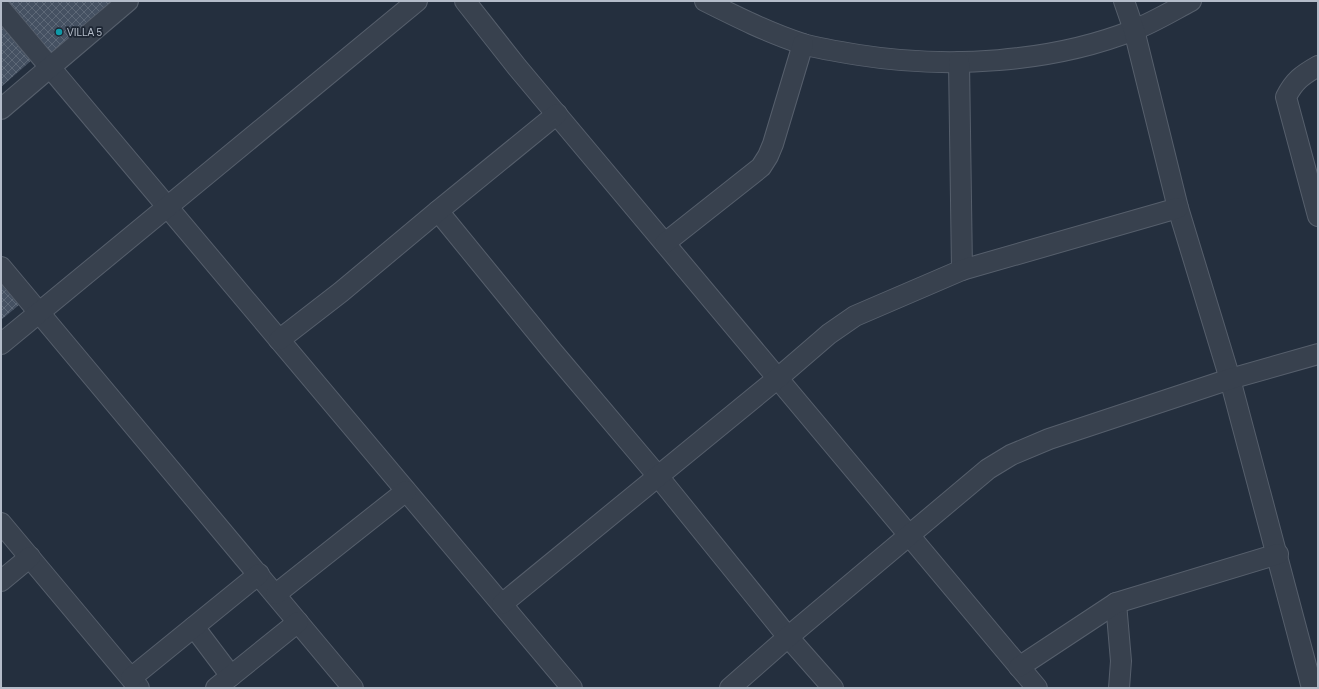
<svg xmlns="http://www.w3.org/2000/svg" width="1319" height="689" viewBox="0 0 1319 689" font-family="Arial,sans-serif">
	<defs>
		<pattern id="building-cross-hatch" width="8" height="8" patternUnits="userSpaceOnUse"><rect width="8" height="8" fill="#455162"/><path d="M0 0l8 8M0 8l8-8" fill="none" stroke="#5d6877"/></pattern>
	</defs>
	<rect width="100%" height="100%" fill="#242f3e"/>
	<g fill="url(#building-cross-hatch)">
		<path d="M4 1H119L56 62Z"/>
		<path d="M1 23 33 59 1 87Z"/>
		<path d="M1 284 19 305 1 320Z"/>
	</g>
	<g fill="none" stroke-linecap="round" stroke-linejoin="round">
		<g stroke="#565f6c" stroke-width="22">
			<g id="street">
				<path d="M465 1 517 67 1037 688"/>
				<path d="M705 1C737 17 769 33 803 44 821 49 840 52 859 55 947 69 1051 63 1134 30 1154 22 1172 11 1191 1"/>
				<path d="M1124 1 1134 30 1178 208 1230 379 1312 688"/>
				<path d="M1 9 572 688"/>
				<path d="M959 62 962 270"/>
				<path d="M1318 66C1302 75 1294 81 1286 97L1318 216"/>
				<path d="M1 109 128 1"/>
				<path d="M438 211 553 352 657 475 788 637 833 688"/>
				<path d="M665 243 761 167 768 156 773 144 803 44"/>
				<path d="M1 267 353 688"/>
				<path d="M279 340 341 292 438 211 557 114"/>
				<path d="M1 344 417 1"/>
				<path d="M1 523 139 688"/>
				<path d="M1 581 30 557"/>
				<path d="M276 594 406 491"/>
				<path d="M1116 603 1121 661 1119 688"/>
				<path d="M502 604 778 378 829 334 855 316 962 270 1178 208"/>
				<path d="M194 627 231 676"/>
				<path d="M1019 667 1116 603 1278 554"/>
				<path d="M131 678 259 574"/>
				<path d="M216 688 298 622"/>
				<path d="M730 688 788 637 988 469 1011 455 1049 439 1230 379 1318 354"/>
			</g>
		</g>
		<use href="#street" stroke="#38414e" stroke-width="20"/>
	</g>
	<circle fill="#0f9aa8" stroke="#1d2633" stroke-width="1.5" cx="59" cy="32" r="4"/>
	<g text-anchor="middle" stroke-width="3.5" stroke-linejoin="round" paint-order="stroke">
		<g font-size="10" fill="#b4bcc9" stroke="#1d2633" text-anchor="start">
			<text x="67" y="36">VILLA 5</text>
		</g>
	</g>
	<rect width="1319" height="689" fill="none" stroke="#b4bcc9" stroke-width="4"/>
</svg>
